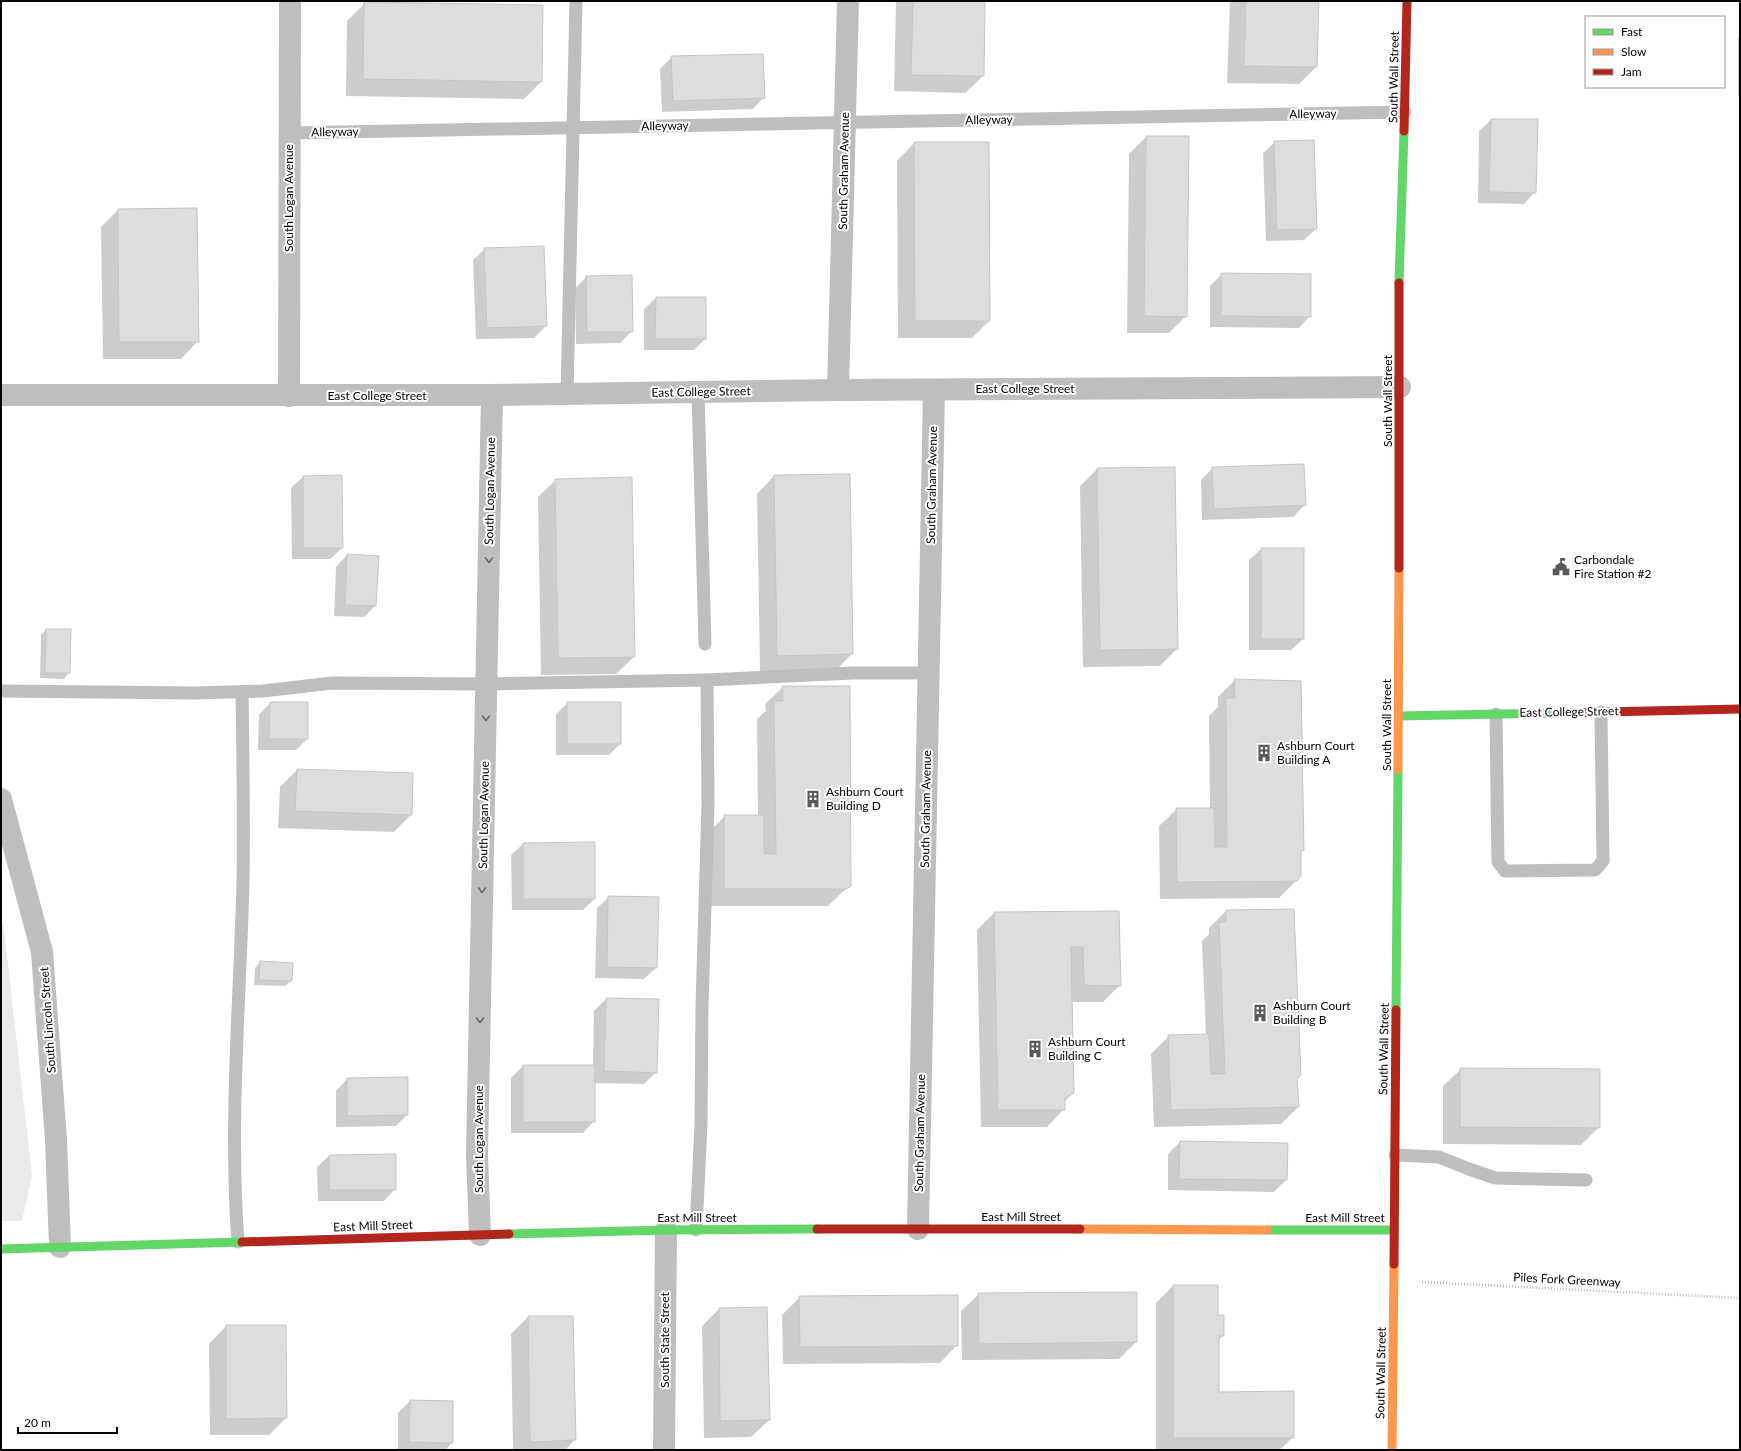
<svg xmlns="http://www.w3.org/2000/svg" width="1741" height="1451" viewBox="0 0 1741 1451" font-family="Lato,sans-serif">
	<rect width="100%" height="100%" fill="#fff"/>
	<path fill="#eaeaea" d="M1 918 4 930 32 1175 22 1221H1Z"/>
	<g fill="#0003">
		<path d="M896 1H984L983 76 965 93 894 91Z"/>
		<path d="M1230 1H1318L1316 67 1299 84 1227 83Z"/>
		<path d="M365 3 541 82 524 99 346 96 347 21Z"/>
		<path d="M1740 35V96H1738V38Z"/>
		<path d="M672 57 764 97 753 109 662 112 660 69Z"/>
		<path d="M1491 120 1535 192 1524 204 1478 203 1479 131Z"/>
		<path d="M1146 137 1186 316 1169 333H1127L1129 154Z"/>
		<path d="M1275 142 1316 229 1304 240 1266 241 1263 153Z"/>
		<path d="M914 143H988L990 320 972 338H898L897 161Z"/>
		<path d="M118 210 198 341 181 359H103L101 227Z"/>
		<path d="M485 249 546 326 534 338 476 339 473 260Z"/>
		<path d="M1222 274 1310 316 1299 328 1210 327V286Z"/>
		<path d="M586 277 632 331 620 343 576 344 575 289Z"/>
		<path d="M656 298 705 339 694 350H644V309Z"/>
		<path d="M1213 468 1305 505 1293 517 1202 520 1201 480Z"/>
		<path d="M1097 469 1177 649 1160 666 1083 667 1080 486Z"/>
		<path d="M849 475 852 654 835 671 760 673 757 494 774 476Z"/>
		<path d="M341 476 342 548 330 559H292L291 488 303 477Z"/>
		<path d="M556 480 634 657 616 674 541 675 538 497Z"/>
		<path d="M1261 549H1303V639L1291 650H1249V560Z"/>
		<path d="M347 555 375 606 364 617 334 616 336 567Z"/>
		<path d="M46 630H70L69 673 64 679 40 678 41 635Z"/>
		<path d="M1235 680 1303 849 1300 852 1296 881 1279 898 1160 899 1159 826 1177 809H1210L1209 716 1218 707V697Z"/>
		<path d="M783 687 850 885 828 906H707V834L725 816H758L757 719 766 711 765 704Z"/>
		<path d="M270 703 307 739 296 750H258L259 715Z"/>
		<path d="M568 703 620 744 609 755H556V714Z"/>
		<path d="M297 770 411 815 394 832 278 828 280 787Z"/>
		<path d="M523 844 594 899 583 910H512L511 855Z"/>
		<path d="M609 897 656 968 644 979 595 978 597 908Z"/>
		<path d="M1226 911 1296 1078 1298 1107 1281 1124 1154 1127 1151 1054 1169 1036 1206 1035 1202 941 1209 934V928Z"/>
		<path d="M1118 912 1120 985 1103 1002H1071L1073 1093 1064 1102V1109L1047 1127H981L977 930 994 913Z"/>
		<path d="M260 962 291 981 285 986 254 985 255 968Z"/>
		<path d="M606 999 656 1072 644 1084 594 1083V1121L583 1133H511V1078L523 1066H593L594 1011Z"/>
		<path d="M1461 1069 1599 1127 1581 1145 1443 1144V1086Z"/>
		<path d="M347 1079 407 1115 396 1126 336 1127V1091Z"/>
		<path d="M1180 1142 1286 1180 1274 1192 1168 1190V1154Z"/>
		<path d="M329 1156 395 1189 384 1201H318L317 1167Z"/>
		<path d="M1173 1286 1217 1316 1223 1335 1218 1341V1393L1293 1437 1280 1450H1156V1303Z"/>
		<path d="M979 1294 1136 1342 1119 1359 962 1360 961 1311Z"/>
		<path d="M800 1297 957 1345 940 1363 783 1364 782 1315Z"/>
		<path d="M719 1309 769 1420 751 1437 704 1438 702 1326Z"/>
		<path d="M528 1317 575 1440 565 1450H513L511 1334Z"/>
		<path d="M226 1326H285L286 1418 269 1435H210L209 1344Z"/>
		<path d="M410 1401 452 1402V1443L445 1450H398V1413Z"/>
	</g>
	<g fill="#ddd" stroke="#c5c5c5">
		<path d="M913 1H985L984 76 911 75Z"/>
		<path d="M1246 1H1319L1317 67 1244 66Z"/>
		<path d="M364 2 543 5 542 82 363 79Z"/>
		<path d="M763 54 765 98 673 101 671 56Z"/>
		<path d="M1491 119H1538L1536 193 1489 192Z"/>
		<path d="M1146 136H1189L1187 317 1144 316Z"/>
		<path d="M1314 140 1317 229 1277 230 1274 141Z"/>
		<path d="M914 142H989L990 321H915Z"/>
		<path d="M197 208 199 342H119L118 209Z"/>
		<path d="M544 246 547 326 487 328 484 248Z"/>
		<path d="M1221 273 1311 274V317L1221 316Z"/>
		<path d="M632 275 633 332H587L586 276Z"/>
		<path d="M656 297H706V339H655Z"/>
		<path d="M1304 464 1306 505 1214 509 1212 467Z"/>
		<path d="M1175 467 1178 649 1100 650 1097 468Z"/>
		<path d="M850 474 853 654 777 656 774 475Z"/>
		<path d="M342 475 343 548H303V476Z"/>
		<path d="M632 477 635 657 558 658 555 479Z"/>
		<rect x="1261" y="548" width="43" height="91"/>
		<path d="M347 554 379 556 376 606 345 605Z"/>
		<path d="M46 629H71L70 673H45Z"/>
		<path d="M1234 679 1301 681 1304 850 1301 851V876L1297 881 1177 882 1176 808H1214L1215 847H1227L1226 698H1235Z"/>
		<path d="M782 686H850L851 886 846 889H724V815H764V854H776L774 701H783Z"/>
		<path d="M270 702H308V739H269Z"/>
		<rect x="567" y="702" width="54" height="42"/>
		<path d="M297 769 413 773 412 815 295 811Z"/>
		<path d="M595 842V899H523V843Z"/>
		<path d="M608 896 659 897 657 968 607 967Z"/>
		<path d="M1294 909 1301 1075 1297 1079 1299 1107 1171 1110 1168 1035 1209 1034 1211 1074H1225L1219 923 1226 921V910Z"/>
		<path d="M1119 911 1121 986 1084 985 1083 947H1071L1074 1093 1065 1098V1110H998L994 912Z"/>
		<path d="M260 961 293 963 292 981 259 980Z"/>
		<path d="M606 998 659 999 657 1073 604 1071Z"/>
		<rect x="523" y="1065" width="72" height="57"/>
		<path d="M1460 1068 1600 1069V1128L1460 1127Z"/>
		<path d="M408 1077V1115L347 1116V1078Z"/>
		<path d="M1180 1141 1288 1143 1287 1180 1179 1179Z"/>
		<path d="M396 1154V1190H329V1155Z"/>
		<path d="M1173 1285H1218V1315H1224V1336H1219V1392L1294 1391V1438H1173Z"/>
		<path d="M1137 1292V1342L979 1344 978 1293Z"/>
		<path d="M958 1295V1346L800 1347 799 1296Z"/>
		<path d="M767 1307 770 1420 720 1421 719 1308Z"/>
		<path d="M528 1316H573L576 1440 530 1442Z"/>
		<path d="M226 1325H286L287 1418 226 1419Z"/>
		<path d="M410 1400 453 1401V1443L409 1442Z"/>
	</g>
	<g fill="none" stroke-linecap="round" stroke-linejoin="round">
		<path stroke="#b8b8b8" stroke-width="2.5" stroke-dasharray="1 2" stroke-linecap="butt" d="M1422 1282 1740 1298"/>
		<g stroke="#bebebe" stroke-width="13">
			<path d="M289 133 1405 112"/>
			<path d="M698 392 705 644"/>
			<path d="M567 394 576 1"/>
			<path d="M707 680 853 673H928"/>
			<path d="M1 691 195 693 263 691 332 683 486 684 707 680 708 804 702 1005 701 1124 696 1230"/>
			<path d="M1496 714 1498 862 1505 871 1595 870 1603 861 1601 712"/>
			<path d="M1395 1155 1439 1157 1469 1169 1495 1178 1586 1180"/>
			<path d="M238 1242C229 1122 240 1002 243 882 244 819 243 755 242 692"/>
		</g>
		<g stroke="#bebebe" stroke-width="22">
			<path d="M838 390 848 1"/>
			<path d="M1 395H492L838 390 1400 387"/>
			<path d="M289 396 290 1"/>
			<path d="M1 799 42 952 56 1140 60 1247"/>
			<path d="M918 1229 934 390"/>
			<path d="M480 1235 477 1154 492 395"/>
			<path d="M664 1450 666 1230"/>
		</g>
		<g stroke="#63d668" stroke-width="9">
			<path d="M1399 283 1404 131"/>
			<path d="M1399 716 1558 713"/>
			<path d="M1396 1010 1398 769"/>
			<path d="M1267 1230H1394"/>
			<path d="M509 1234 666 1230 817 1229"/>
			<path d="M1 1249 242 1242"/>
		</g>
		<g stroke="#ff974d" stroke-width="9">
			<path d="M1398 769 1399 568"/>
			<path d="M1080 1229 1267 1230"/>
			<path d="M1392 1450 1394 1264"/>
		</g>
		<g stroke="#b3261e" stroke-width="9">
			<path d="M1404 131 1407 1"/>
			<path d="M1399 283V568"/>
			<path d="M1558 713 1740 709"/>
			<path d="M817 1229H1080"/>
			<path d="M242 1242 509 1234"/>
			<path d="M1394 1264 1396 1010"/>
		</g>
	</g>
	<defs><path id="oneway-chevron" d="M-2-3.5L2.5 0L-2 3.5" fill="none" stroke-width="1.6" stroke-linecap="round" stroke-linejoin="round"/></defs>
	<g stroke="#686868">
		<use href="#oneway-chevron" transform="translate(489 560) rotate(91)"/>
		<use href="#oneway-chevron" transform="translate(486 718) rotate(91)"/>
		<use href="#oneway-chevron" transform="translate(482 890) rotate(91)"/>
		<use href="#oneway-chevron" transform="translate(480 1020) rotate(91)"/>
	</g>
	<defs>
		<g id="civic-bare" transform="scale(1.38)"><path d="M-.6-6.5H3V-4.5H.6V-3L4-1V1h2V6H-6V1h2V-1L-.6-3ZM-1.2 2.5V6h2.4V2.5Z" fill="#595959" stroke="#fff" stroke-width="2.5" paint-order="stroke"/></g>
		<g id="building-bare" transform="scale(1.38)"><path d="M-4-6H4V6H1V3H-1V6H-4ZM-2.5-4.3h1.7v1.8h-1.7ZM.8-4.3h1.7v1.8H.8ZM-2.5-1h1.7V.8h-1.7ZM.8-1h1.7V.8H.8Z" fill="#595959" stroke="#fff" stroke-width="2.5" paint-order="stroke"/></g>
	</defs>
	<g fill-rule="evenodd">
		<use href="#civic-bare" x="1561" y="567"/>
		<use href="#building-bare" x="1264" y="753"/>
		<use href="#building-bare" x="813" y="799"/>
		<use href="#building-bare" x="1260" y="1013"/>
		<use href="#building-bare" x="1035" y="1049"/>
	</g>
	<g text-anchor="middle" stroke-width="4" stroke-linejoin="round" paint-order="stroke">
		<g font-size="12" fill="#000" stroke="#fff">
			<text transform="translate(1394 77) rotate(-89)" y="4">South Wall Street</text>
			<text transform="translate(1313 114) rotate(-1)" y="4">Alleyway</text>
			<text transform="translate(989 120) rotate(-1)" y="4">Alleyway</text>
			<text transform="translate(665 126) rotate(-1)" y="4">Alleyway</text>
			<text transform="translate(335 132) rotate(-1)" y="4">Alleyway</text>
			<text transform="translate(844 171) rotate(-89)" y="4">South Graham Avenue</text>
			<text transform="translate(289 198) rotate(-90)" y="4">South Logan Avenue</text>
			<text x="1025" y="393">East College Street</text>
			<text transform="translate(701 392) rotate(-1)" y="4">East College Street</text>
			<text x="377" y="400">East College Street</text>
			<text transform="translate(1388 401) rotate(-90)" y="4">South Wall Street</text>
			<text transform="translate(932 485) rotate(-89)" y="4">South Graham Avenue</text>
			<text transform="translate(490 491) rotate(-89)" y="4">South Logan Avenue</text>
			<text transform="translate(1569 712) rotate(-1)" y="4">East College Street</text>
			<text transform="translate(1387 725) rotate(-90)" y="4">South Wall Street</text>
			<text transform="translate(926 809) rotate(-89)" y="4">South Graham Avenue</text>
			<text transform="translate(484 815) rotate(-89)" y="4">South Logan Avenue</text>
			<text transform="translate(48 1020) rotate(-94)" y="4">South Lincoln Street</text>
			<text transform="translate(1384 1049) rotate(-89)" y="4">South Wall Street</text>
			<text transform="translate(920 1133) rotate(-89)" y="4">South Graham Avenue</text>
			<text transform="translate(479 1139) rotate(-90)" y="4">South Logan Avenue</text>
			<text x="1021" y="1221">East Mill Street</text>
			<text x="697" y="1222">East Mill Street</text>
			<text x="1345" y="1222">East Mill Street</text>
			<text transform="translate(373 1226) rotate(-2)" y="4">East Mill Street</text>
			<text transform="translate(1567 1280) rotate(3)" y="4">Piles Fork Greenway</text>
			<text transform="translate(665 1340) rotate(-90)" y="4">South State Street</text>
			<text transform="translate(1381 1373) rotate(-89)" y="4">South Wall Street</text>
		</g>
		<g font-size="12" fill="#000" stroke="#fff" text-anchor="start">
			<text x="1574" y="564">Carbondale<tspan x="1574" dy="14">Fire Station #2</tspan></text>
			<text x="1277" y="750">Ashburn Court<tspan x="1277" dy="14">Building A</tspan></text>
			<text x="826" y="796">Ashburn Court<tspan x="826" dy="14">Building D</tspan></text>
			<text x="1273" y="1010">Ashburn Court<tspan x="1273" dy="14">Building B</tspan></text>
			<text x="1048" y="1046">Ashburn Court<tspan x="1048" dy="14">Building C</tspan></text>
		</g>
	</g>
	<rect width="1741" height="1451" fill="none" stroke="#000000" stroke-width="4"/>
	<rect x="1585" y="16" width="140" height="72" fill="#ffffff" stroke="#999999"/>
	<rect x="1593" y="29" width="20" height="6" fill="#63d668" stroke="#999999"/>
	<text x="1621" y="36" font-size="12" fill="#000000">Fast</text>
	<rect x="1593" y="49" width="20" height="6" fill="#ff974d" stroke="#999999"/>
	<text x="1621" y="56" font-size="12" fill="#000000">Slow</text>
	<rect x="1593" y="69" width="20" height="6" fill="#b3261e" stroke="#999999"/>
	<text x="1621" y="76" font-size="12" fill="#000000">Jam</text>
	<path d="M18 1427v6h99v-6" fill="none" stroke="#000000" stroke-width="2"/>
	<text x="24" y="1427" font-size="12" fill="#000000" stroke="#ffffff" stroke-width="3" paint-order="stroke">20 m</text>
</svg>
